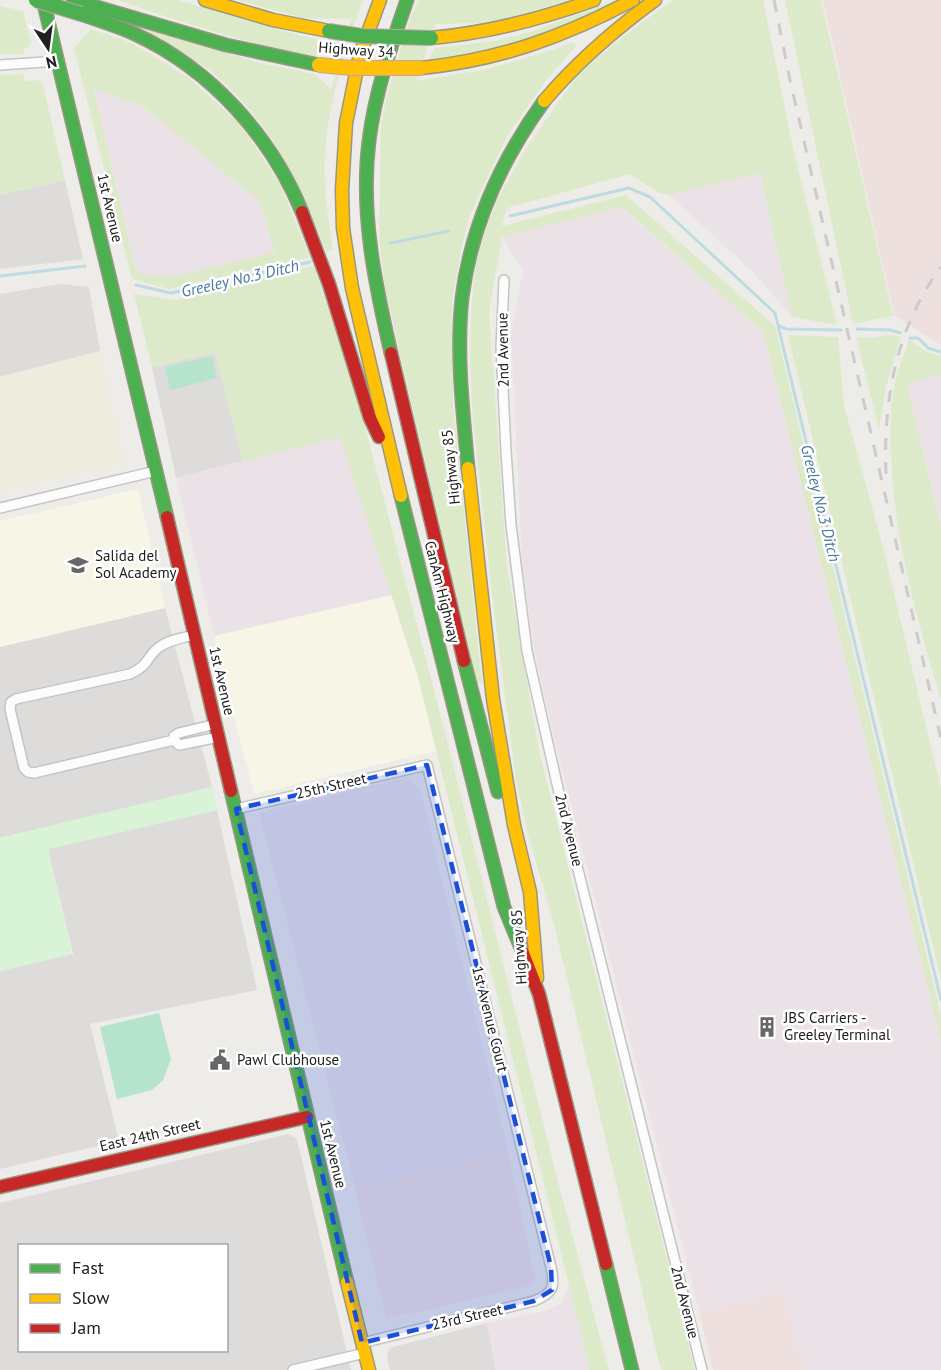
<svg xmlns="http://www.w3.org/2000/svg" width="941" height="1370" viewBox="0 0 941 1370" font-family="'PT Sans',sans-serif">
	<rect width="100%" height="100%" fill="#eeece9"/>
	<g fill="#dddcda" fill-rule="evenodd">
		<path d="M65 180 83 259 0 269V195Z"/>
		<path d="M60 284 89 287 100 351 0 377V294Z"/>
		<path d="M215 352 243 461 176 478 152 367Z"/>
		<path d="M165 608 212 787 0 838V647Z"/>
		<path d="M217 810 257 990 90 1024 119 1141 0 1169V971L72 954 74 958 48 849Z"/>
		<path d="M288 1134 297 1139 351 1370H0V1203ZM20 1246H226V1350H20Z"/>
		<path d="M487 1323 496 1370H390L387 1357 389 1348Z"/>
	</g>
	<g fill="#efe0e0">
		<path d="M823 0H941V345L894 315Z"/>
		<path d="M508 1151 535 1280 529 1286 386 1319 355 1188Z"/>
		<path d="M783 1292 805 1370H713L699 1312Z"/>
	</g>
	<g fill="#ebe2e8">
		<path d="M94 88 142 106 259 201 275 252 179 275 146 276 135 268Z"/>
		<path d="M760 172 792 317 753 272 669 195Z"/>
		<path d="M621 207 763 332 941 1041V1370H805L783 1292 699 1312 550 721 534 649 522 561 511 332 523 270 502 237Z"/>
		<path d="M941 375V529L907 384Z"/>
		<path d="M340 436 392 595 214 636 176 478Z"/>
		<path d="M406 777 420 789 508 1151 355 1188 259 813Z"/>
		<path d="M569 1284 590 1370H496L487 1323 545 1311 562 1303Z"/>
	</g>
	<g fill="#f7f5e5">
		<path d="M138 489 165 608 0 647V521Z"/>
		<path d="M392 595 418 677 436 751 254 794 214 636Z"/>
	</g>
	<path fill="#eeeddd" d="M100 351 125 463 0 492V377Z"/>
	<g fill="#ddeac9" fill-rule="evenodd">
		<path d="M118 0H178L283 31 320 40 316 57C248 44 183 23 118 0Z"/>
		<path d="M236 0H363C346 45 328 105 325 153 323 185 328 217 333 249L327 253C300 186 276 131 222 81 199 59 167 45 141 27L259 63 315 74 331 89 351 19 303 18Z"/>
		<path d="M419 0H570L512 17 479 23 436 24 416 81 488 69 549 51 573 42 576 46 547 79 507 136 469 217 461 250 452 302 453 406 482 683H477L403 367 385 287 379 238 381 124 387 95 410 19Z"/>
		<path d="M615 0H624L570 27 493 52 428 62 434 48 494 41 531 32Z"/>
		<path d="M673 0H763L795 157 837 325 792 317 760 173 669 195 657 192 630 174 507 208 502 226 626 195 775 326 941 1015V1041L763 332 622 207 502 237 489 312 507 566 539 751 695 1370H661L554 924 528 835 516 780 494 611 473 421C470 372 468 321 475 272 485 211 518 158 553 110 560 100 567 89 575 80 603 49 640 24 673 0Z"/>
		<path d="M785 0H821L893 316 853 324Z"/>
		<path d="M0 6 23 11 31 43 29 47 23 49 24 54H0Z"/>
		<path d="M91 29 132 43 188 77 242 126 281 186 310 257 169 289 132 279 74 48ZM94 89 142 106 259 201 275 252 179 275 146 276 135 268Z"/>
		<path d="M24 74V81L37 80 43 85 65 180 0 195V75Z"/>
		<path d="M314 266 357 396 446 736 559 1186 609 1370H590L418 677 340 437 243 461 215 352 152 367 134 294 176 300Z"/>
		<path d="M788 335 838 337 844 405 883 547 941 789V980Z"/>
		<path d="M887 335 901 336 886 387 879 429 856 337 872 338Z"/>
		<path d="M909 339 927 352 941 356V375L907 384 941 529V700C917 619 893 536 891 451 890 429 890 405 895 383 898 368 905 354 909 339Z"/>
	</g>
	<path fill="#d8f3d6" d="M212 787 217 810 48 849 72 954 0 971V838Z"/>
	<g fill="#b6e3cc">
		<path d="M212 356 217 378 170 390 165 367Z"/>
		<path d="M159 1013 171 1059 163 1080 152 1090 117 1099 100 1027Z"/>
	</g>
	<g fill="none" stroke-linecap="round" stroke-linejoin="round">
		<g stroke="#bedbe0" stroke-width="3">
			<path d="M510 216 629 188 650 197 775 313 941 1000"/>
			<path d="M391 243 449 231"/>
			<path d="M0 276 85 266"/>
			<path d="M136 285 171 293 310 262"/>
			<path d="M779 326 786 329 841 330"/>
			<path d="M857 329 890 330 900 333"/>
			<path d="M910 338H918L928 348 941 352"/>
		</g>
		<g stroke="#c5c4c3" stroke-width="12">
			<g id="street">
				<path d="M0 65 59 61"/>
				<path d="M504 280 501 347 506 451 511 525 527 651 560 797 702 1370"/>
				<path d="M0 508 156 471"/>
				<path d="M216 724 179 733 174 736V740L179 745 219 737"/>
				<path d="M174 740 34 773 28 772 24 768 10 709 11 702 16 699 130 674C150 665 146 657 158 648 168 640 182 638 194 635"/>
				<path d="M236 809 427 765 551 1267C555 1287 554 1293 534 1301L362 1343"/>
				<path d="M293 1370 365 1353"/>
			</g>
		</g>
		<g stroke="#989881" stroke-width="15">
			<g id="fast">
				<path d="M43 0 167 517"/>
				<path d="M73 0 226 45 319 65"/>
				<path d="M81 14C99 21 119 26 137 35 211 70 271 136 302 212"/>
				<path d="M391 353C375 284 360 212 369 141 375 92 391 46 407 0"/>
				<path d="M468 468C463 412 456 354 462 298 471 226 502 159 544 101"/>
				<path d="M401 496 504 907 523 953"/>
				<path d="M464 661 498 792"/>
				<path d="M231 791 347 1282"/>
				<path d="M606 1264 632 1370"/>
			</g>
		</g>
		<g stroke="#989881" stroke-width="15">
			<g id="slow">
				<path d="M205 0 273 20 329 31"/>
				<path d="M380 0 360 54 346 123 342 190 343 228 352 288 401 496"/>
				<path d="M431 38C487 33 541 19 594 0"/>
				<path d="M421 68C499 60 564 37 633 0"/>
				<path d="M544 101C577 62 614 30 655 0"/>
				<path d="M468 468 493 699 514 825 530 892 537 978"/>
				<path d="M347 1282 369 1370"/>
			</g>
		</g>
		<g stroke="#989881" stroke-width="15">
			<g id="jam">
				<path d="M302 212 329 284 370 418 379 437"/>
				<path d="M391 353 464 661"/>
				<path d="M167 517 231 791"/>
				<path d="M523 953 539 994 606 1264"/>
				<path d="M0 1187 307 1117"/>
			</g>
		</g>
		<use href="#street" stroke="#fcfcfc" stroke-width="9"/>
		<use href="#fast" stroke="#4caf50" stroke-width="12"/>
		<use href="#slow" stroke="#ffc107" stroke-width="12"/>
		<use href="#jam" stroke="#c62828" stroke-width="12"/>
		<g stroke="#cbcbca" stroke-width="3" stroke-dasharray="12 12" stroke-linecap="butt">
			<path d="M774 0 790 80 941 739"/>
			<path d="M886 474C883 401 896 327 941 267"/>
		</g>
		<g stroke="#c3a1ad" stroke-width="16" stroke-linecap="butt">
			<g id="fast-bridge">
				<path d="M36 0 81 14"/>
				<path d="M329 31 362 36 431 38"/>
			</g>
		</g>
		<g stroke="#c3a1ad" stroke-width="16" stroke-linecap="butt">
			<path id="slow-bridge" d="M319 65 351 68H421"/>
		</g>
		<use href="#fast-bridge" stroke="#4caf50" stroke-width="14"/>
		<use href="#slow-bridge" stroke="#ffc107" stroke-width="14"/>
	</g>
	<path fill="#1d4ed8" fill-opacity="0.2" stroke="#1d4ed8" stroke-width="4.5" stroke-dasharray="12 8" stroke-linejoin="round" d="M427 765 551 1267 552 1290 534 1301 362 1343 236 809Z"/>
	<defs>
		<g id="school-bare" transform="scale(1.62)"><path d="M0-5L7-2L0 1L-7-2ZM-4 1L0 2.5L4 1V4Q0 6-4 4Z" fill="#686766" stroke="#fff" stroke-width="2.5" paint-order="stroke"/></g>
		<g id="building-bare" transform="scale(1.62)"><path d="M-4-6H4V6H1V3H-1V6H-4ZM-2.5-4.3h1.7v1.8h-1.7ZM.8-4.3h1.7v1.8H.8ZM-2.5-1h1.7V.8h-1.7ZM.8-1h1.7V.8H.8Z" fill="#686766" stroke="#fff" stroke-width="2.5" paint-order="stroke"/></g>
		<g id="civic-bare" transform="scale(1.62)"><path d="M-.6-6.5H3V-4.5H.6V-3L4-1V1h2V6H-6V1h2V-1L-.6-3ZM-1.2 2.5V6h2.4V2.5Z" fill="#686766" stroke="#fff" stroke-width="2.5" paint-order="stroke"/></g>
	</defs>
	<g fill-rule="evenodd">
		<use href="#school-bare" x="78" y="565"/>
		<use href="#building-bare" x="767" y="1027"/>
		<use href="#civic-bare" x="220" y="1060"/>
	</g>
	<g text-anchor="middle" stroke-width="5" stroke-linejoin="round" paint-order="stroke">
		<g font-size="15" fill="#202020" stroke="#fff">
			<text transform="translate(356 50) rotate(4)" y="5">Highway 34</text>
			<text transform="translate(110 208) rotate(77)" y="5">1st Avenue</text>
			<text transform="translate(503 350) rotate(-91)" y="5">2nd Avenue</text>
			<text transform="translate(451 467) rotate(-96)" y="5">Highway 85</text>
			<text transform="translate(442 592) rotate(76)" y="5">CanAm Highway</text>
			<text transform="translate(222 681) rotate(77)" y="5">1st Avenue</text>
			<text transform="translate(331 786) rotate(-13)" y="5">25th Street</text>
			<text transform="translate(569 830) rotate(76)" y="5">2nd Avenue</text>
			<text transform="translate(519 947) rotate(-94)" y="5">Highway 85</text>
			<text transform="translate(490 1019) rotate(76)" y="5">1st Avenue Court</text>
			<text transform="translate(150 1135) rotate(-13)" y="5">East 24th Street</text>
			<text transform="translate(333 1154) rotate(76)" y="5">1st Avenue</text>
			<text transform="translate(685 1302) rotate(76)" y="5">2nd Avenue</text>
			<text transform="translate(467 1317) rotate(-13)" y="5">23rd Street</text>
		</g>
		<g font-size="15" fill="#202020" stroke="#fff" text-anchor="start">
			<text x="95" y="561">Salida del<tspan x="95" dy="17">Sol Academy</tspan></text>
			<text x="784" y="1023">JBS Carriers -<tspan x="784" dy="17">Greeley Terminal</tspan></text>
			<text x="237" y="1065">Pawl Clubhouse</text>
		</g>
		<g font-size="16" font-style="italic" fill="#49799e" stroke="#fff">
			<text transform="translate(240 278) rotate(-13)" y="6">Greeley No.3 Ditch</text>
			<text transform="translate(821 503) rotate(76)" y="6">Greeley No.3 Ditch</text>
		</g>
	</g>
	<rect x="18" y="1244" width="210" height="108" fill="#ffffff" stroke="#a6a6a6" stroke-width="1.5"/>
	<rect x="30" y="1264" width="30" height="9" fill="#4caf50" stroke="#a6a6a6" stroke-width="1.5"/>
	<text x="72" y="1274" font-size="18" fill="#202020">Fast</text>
	<rect x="30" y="1294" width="30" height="9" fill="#ffc107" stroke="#a6a6a6" stroke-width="1.5"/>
	<text x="72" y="1304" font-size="18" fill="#202020">Slow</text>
	<rect x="30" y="1324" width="30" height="9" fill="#c62828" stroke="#a6a6a6" stroke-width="1.5"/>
	<text x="72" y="1334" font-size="18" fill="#202020">Jam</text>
	<g transform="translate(48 48) rotate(167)" stroke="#ffffff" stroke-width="4.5" paint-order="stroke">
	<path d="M0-4.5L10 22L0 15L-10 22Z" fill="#202020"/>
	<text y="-9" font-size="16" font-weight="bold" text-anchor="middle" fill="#202020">N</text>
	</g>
</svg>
